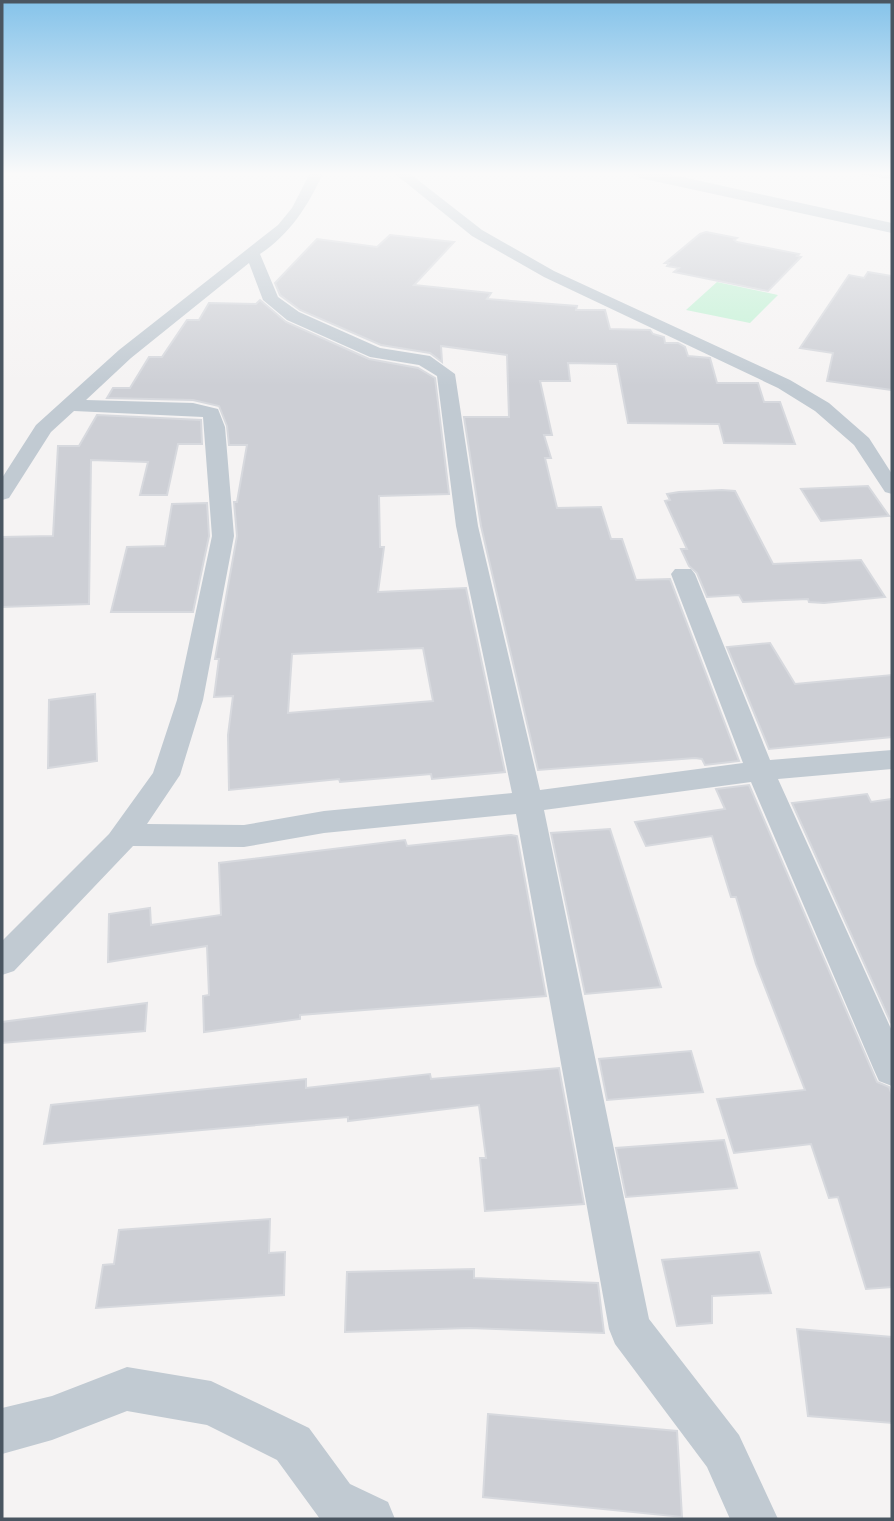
<svg xmlns="http://www.w3.org/2000/svg" width="894" height="1521" viewBox="0 0 894 1521" font-family="'Work Sans',sans-serif">
	<rect width="100%" height="100%" fill="#f5f3f3"/>
	<path fill="#c3f1d5" d="M717 282 778 295 750 323 686 310Z"/>
	<g fill="#cdcfd5" stroke="#d7d9de" stroke-width="2" fill-rule="evenodd">
		<path d="M706 232 737 238 734 240 737 242 799 254 797 256 801 257 768 291 674 272 679 268 667 266 669 263H665L700 234Z"/>
		<path d="M390 235 454 242 414 285 491 293 487 299 577 306 576 310H605L610 329 650 330 653 334 664 337 665 343H678L685 347 688 356 710 358 717 383H758L764 402H780L795 444 724 443 719 424 628 423 617 364 568 363 570 381H540L552 435H544L551 458H545L557 508 601 507 611 539H622L636 580 670 579 739 761 705 765 702 759 695 758 538 770 481 526 464 417H509L507 355 441 346 442 362 430 353 381 345 300 310 280 295 275 283 317 239 377 247Z"/>
		<path d="M868 272 892 276V390L827 381 833 353 800 348 849 275 864 278Z"/>
		<path d="M260 300 286 322 369 359 418 368 435 378 449 494 379 496 380 547H384L378 592 466 588 505 772 432 779 431 774 340 782 339 779 229 790 228 735 233 696 214 697 219 659H215L237 536 234 502H237L247 445H229L227 426 219 406 193 400 107 398 113 388H130L149 357H162L187 320H199L209 303 256 304ZM423 648 433 701 288 713 292 654Z"/>
		<path d="M97 415 201 420 202 444H178L167 495H140L148 462 91 460 89 604 2 607V537L53 536 58 446H79Z"/>
		<path d="M868 486 889 516 821 521 801 489Z"/>
		<path d="M722 490 735 491 773 564 861 560 885 597 824 603 809 602 808 599 743 602 739 595 707 597 697 573 689 566 681 549H687L665 501 670 500 667 494 679 492Z"/>
		<path d="M207 503 209 536 193 612H111L127 547 165 546 172 504Z"/>
		<path d="M770 643 795 684 892 675V737L769 749 727 647Z"/>
		<path d="M95 694 97 761 48 768 49 700Z"/>
		<path d="M749 785 877 1082 889 1087 892 1095V1287L866 1289 838 1197 829 1198 811 1144 734 1153 717 1099 805 1090 756 964 736 897H731L712 836 646 846 635 822 725 809 716 789Z"/>
		<path d="M867 794 871 802 892 799 891 1023 792 803Z"/>
		<path d="M610 829 661 987 585 994 551 833Z"/>
		<path d="M511 835 517 836 546 996 300 1015V1019L204 1032 203 996 209 995 207 946 108 962 109 914 150 908 151 925 221 915 219 863 405 840 407 846Z"/>
		<path d="M147 1003 145 1031 2 1043V1022Z"/>
		<path d="M691 1051 703 1092 607 1100 599 1059Z"/>
		<path d="M559 1068 584 1204 485 1211 480 1158H486L479 1105 348 1121V1117L44 1144 51 1105 306 1079V1088L430 1074 431 1079Z"/>
		<path d="M724 1140 737 1188 626 1197 616 1148Z"/>
		<path d="M270 1219 269 1253 285 1252 284 1295 96 1308 103 1265 114 1264 119 1230Z"/>
		<path d="M759 1252 771 1293 712 1296V1323L677 1326 662 1260Z"/>
		<path d="M474 1269V1278L598 1283 604 1333 469 1328 345 1332 347 1272Z"/>
		<path d="M797 1329 892 1337V1423L808 1416Z"/>
		<path d="M488 1414 677 1431 682 1517 483 1497Z"/>
	</g>
	<g fill="none" stroke-linecap="round" stroke-linejoin="round">
		<path fill="#c1cad2" fill-rule="evenodd" d="M859 173 892 175V179L862 175Z"/>
		<g fill="#c1cad2" fill-rule="evenodd">
			<path d="M310 173H323C308 206 290 234 260 254L278 297 299 312 380 348 430 356 455 374 478 526 540 790 743 763 671 574 675 569H691L695 574 770 760 892 750V769L778 779 892 1031V1086L879 1081 874 1070 751 782 544 810 649 1319 739 1435 778 1519H730L707 1467 615 1344 609 1329 516 814 324 833 244 847 133 846 14 971 2 975V941L109 834 153 773 177 700 212 536 203 417 74 411 51 432 9 498 2 500V478L36 425 119 350 278 225 292 208ZM249 263 263 300 287 320 370 357 419 365 437 376 456 526 512 793 324 811 244 825 147 824 180 775 203 700 234 536 225 427 218 409 193 403 86 400 131 358Z"/>
			<path d="M394 173H409L482 230 554 271 790 380 829 403 869 438 892 474V494L885 492 854 445 815 411 778 388 544 277 472 236Z"/>
			<path d="M127 1367 211 1381 309 1428 350 1484 388 1502 395 1519H320L277 1460 207 1425 127 1411 52 1440 2 1454V1408L52 1396Z"/>
		</g>
		<path fill="#c1cad2" fill-rule="evenodd" d="M632 173H664L892 223V233L640 178Z"/>
	</g>
	<linearGradient id="sky" x2="0" y2="1"><stop stop-color="#85c3ea"/><stop offset="0.45" stop-color="#fafafa"/><stop offset="1" stop-color="#fafafa" stop-opacity="0"/></linearGradient>
	<rect width="894" height="386" fill="url(#sky)"/>
	<rect width="894" height="1521" fill="none" stroke="#4a5661" stroke-width="7"/>
</svg>
